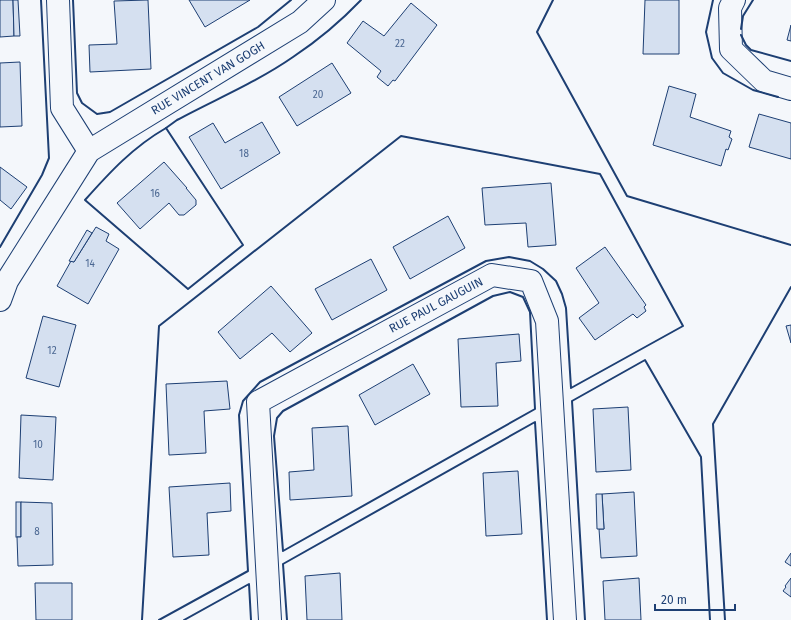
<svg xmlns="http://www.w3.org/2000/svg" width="791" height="620" viewBox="0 0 791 620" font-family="'Fira Sans',sans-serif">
	<rect width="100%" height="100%" fill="#f4f7fb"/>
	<g fill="#d5e0f0" stroke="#1d3f73">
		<path d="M0 0H13L14 36 0 37Z"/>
		<path d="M13 0H18L20 36H14Z"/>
		<path d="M148 0 151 69 90 72 89 45 117 44 114 1Z"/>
		<path d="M189 0H250L205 27Z"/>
		<path d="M645 0H679V54H643Z"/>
		<path d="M411 3 437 25 395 81 393 80 388 86 377 77 381 71 347 43 363 21 384 36Z"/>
		<path d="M791 25V41L787 40Z"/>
		<path d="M20 62 22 126 0 127V63Z"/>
		<path d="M332 63 351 93 297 126 279 97Z"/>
		<path d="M669 86 696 94 690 117 731 131 729 137 732 139 728 150 726 149 721 166 653 145Z"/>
		<path d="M759 114 791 123V159L749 147Z"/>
		<path d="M262 122 280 153 221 189 189 137 213 123 225 143Z"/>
		<path d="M164 162 187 188H186L196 200V205L184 215H179L169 203 140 229 117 203Z"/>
		<path d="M0 167 27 187 11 209 0 200Z"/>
		<path d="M551 183 556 245 528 247 526 223 485 225 482 188Z"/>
		<path d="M448 216 465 248 410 279 393 247Z"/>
		<path d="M96 227 109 234 106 241 119 249 88 304 57 286 71 261 74 262Z"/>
		<path d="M87 230 92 233 74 262 69 261Z"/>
		<path d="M605 247 646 305 644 307 646 311 637 318 633 314 595 340 579 318 599 303 576 268Z"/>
		<path d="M371 259 387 290 332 320 315 289Z"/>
		<path d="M271 286 312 333 290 352 272 333 240 359 218 332Z"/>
		<path d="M43 316 76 325 59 387 26 378Z"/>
		<path d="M791 325V343L786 326Z"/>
		<path d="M519 334 521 361 496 363 498 406 461 407 458 339Z"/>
		<path d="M413 364 430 394 375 425 359 395Z"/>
		<path d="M227 381 230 409 204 411 206 453 169 455 166 384Z"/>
		<path d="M628 407 631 470 596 472 593 409Z"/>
		<path d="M21 415 56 417 53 480 19 478Z"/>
		<path d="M348 426 352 496 290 500 289 472 314 470 312 428Z"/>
		<path d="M518 471 522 534 486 536 483 473Z"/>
		<path d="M230 483 231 511 207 513 209 555 173 557 169 487Z"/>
		<path d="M634 492 637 556 601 558 599 529H604L602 494Z"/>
		<path d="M596 494H602L604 529H597Z"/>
		<rect x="16" y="502" width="5" height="35"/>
		<path d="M21 502 52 503 53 565 18 566 17 537H21Z"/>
		<path d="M791 553V566L785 562Z"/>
		<path d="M340 573 342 620H307L305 576Z"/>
		<path d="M639 578 641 620H605L603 581Z"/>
		<path d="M791 578V597L783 591 786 587 785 586Z"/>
		<path d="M35 583H72V620H36Z"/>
	</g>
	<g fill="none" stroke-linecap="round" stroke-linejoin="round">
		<g stroke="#1d3f73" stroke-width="24">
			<g id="street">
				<path d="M58 0 62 108 89 151"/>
				<path d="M734 0 730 8 731 49 764 81 791 89"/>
				<path d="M0 300 7 281 89 151 300 22 324 0"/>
				<path d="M270 620 258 402 492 275 531 281 547 321 565 620"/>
			</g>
		</g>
		<use href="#street" stroke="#f4f7fb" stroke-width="22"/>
		<g stroke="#1d3f73" stroke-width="2">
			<path d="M73 0 77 93 82 103 97 114 110 112 258 27 291 0"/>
			<path d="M553 0 537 32 627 196 791 245"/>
			<path d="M713 0 706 32 712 58 723 73 753 90 778 97"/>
			<path d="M741 29 743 16 753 0"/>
			<path d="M741 35 746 45 751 50 791 61"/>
			<path d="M166 128 243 245 188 289 85 200C110 172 133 147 166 128Z"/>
			<path d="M166 128 177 120C216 99 257 82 293 57 317 41 341 21 361 0"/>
			<path d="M0 247 42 175 49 158 41 0"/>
			<path d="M510 292 523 297 530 312 535 409 283 551 274 436 277 418 283 411 493 296Z"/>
			<path d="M142 620 159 326 401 136 600 174 683 326 571 388 566 308 562 294 556 281 543 269 530 261 509 257 486 261 260 382 243 401 239 415 248 571 159 620"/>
			<path d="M184 620 249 584 251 620"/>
			<path d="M287 620 283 564 535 422 547 620"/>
			<path d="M585 620 572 401 645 360 701 457 710 620"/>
			<path d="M725 620 713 424 791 287"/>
		</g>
	</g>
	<g text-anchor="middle" stroke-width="3" stroke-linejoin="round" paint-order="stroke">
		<g font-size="10" fill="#4b6792">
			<text x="400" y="47">22</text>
			<text x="318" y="98">20</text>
			<text x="244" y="157">18</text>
			<text x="155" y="197">16</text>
			<text x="90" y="267">14</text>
			<text x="52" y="354">12</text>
			<text x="38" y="448">10</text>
			<text x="37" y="535">8</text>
		</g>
		<g font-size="12" fill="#1d3f73" stroke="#f4f7fb">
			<text transform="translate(208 78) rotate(-31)" y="4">RUE VINCENT VAN GOGH</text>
			<text transform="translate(436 305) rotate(-28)" y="4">RUE PAUL GAUGUIN</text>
		</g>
	</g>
	<path d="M655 604v6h80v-6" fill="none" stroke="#1d3f73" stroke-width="2"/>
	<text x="661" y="604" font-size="12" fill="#1d3f73" stroke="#f4f7fb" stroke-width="3" paint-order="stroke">20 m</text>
</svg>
